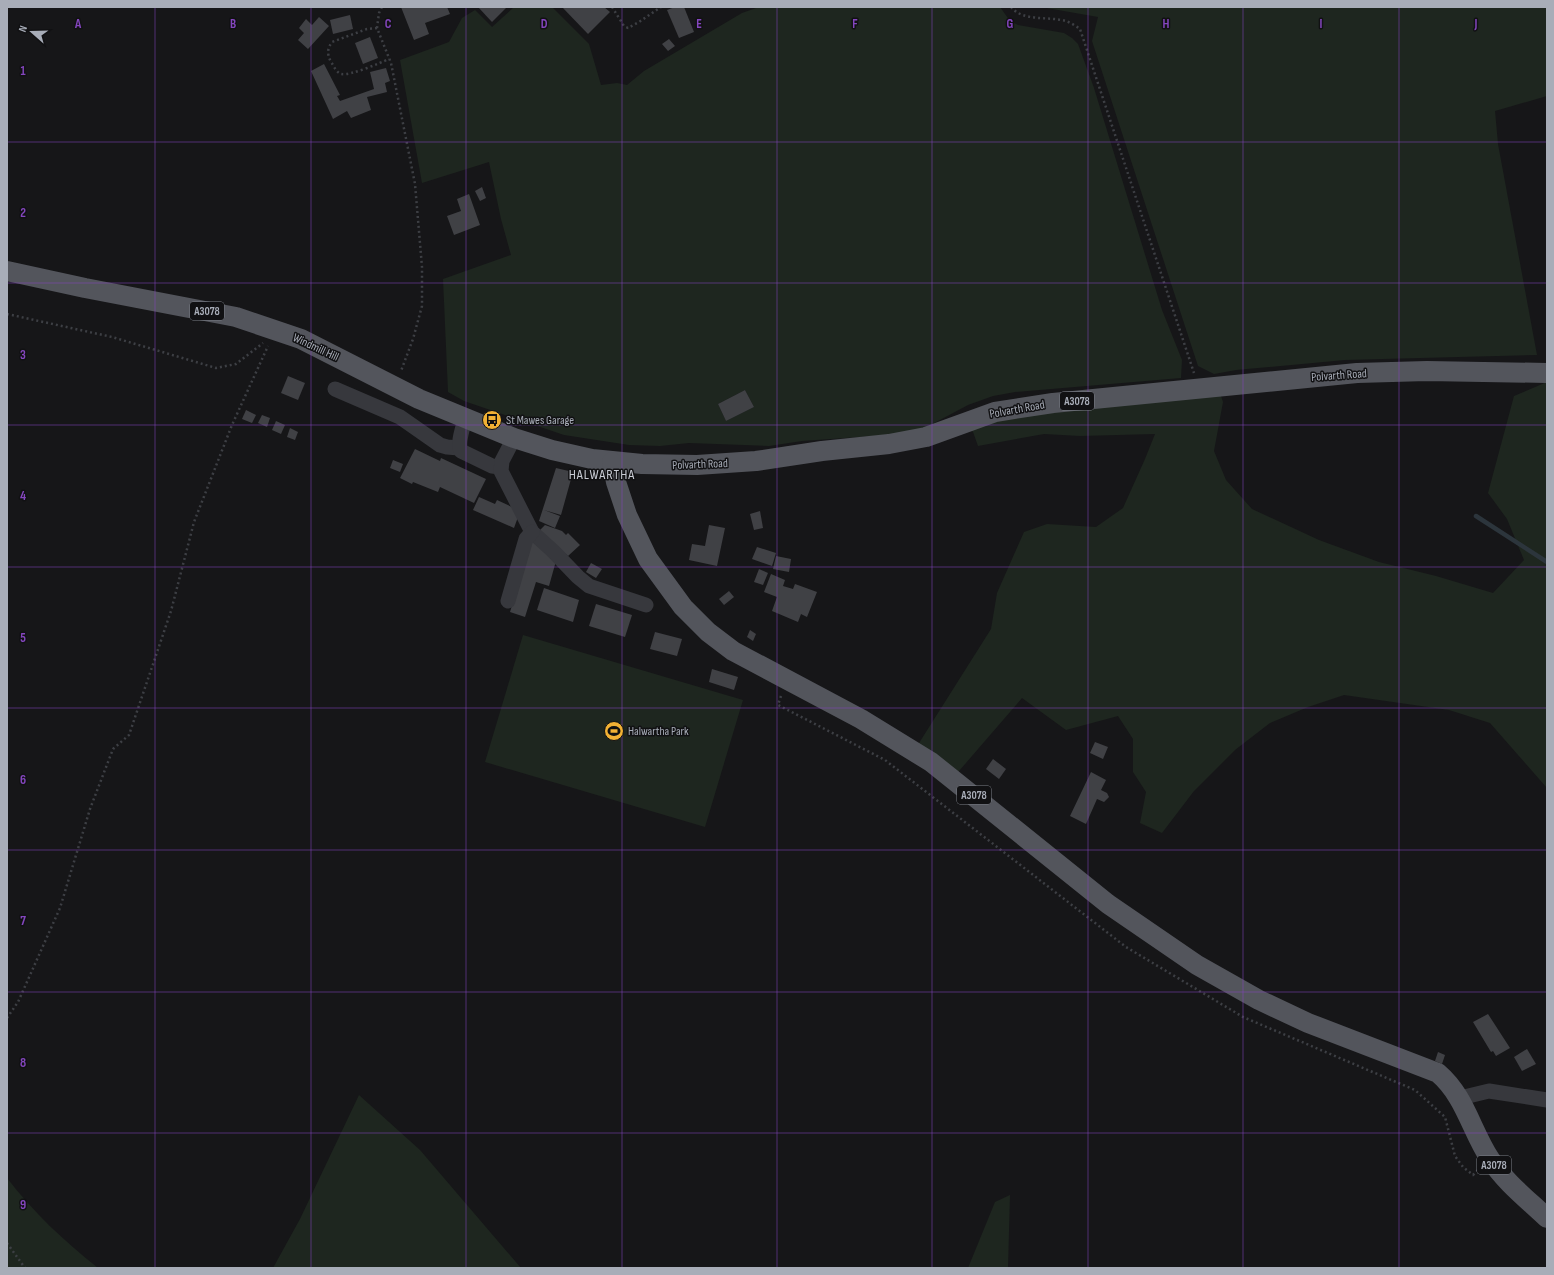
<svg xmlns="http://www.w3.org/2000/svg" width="1554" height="1275" viewBox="0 0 1554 1275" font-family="'Sofia Sans Condensed',sans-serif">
	<rect width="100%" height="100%" fill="#161618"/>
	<g fill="#1e261f" fill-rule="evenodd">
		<path d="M514 7H552L589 44 601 85 617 83 627 85 644 71 742 13 759 7H1000L1010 21 1018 25 1064 33 1072 38 1078 44 1094 88 1162 310 1182 360 1181 378 1015 392 993 396 968 405 923 429 903 434 802 441 769 446 689 443 660 446 629 445 564 435 464 401 448 392 443 279 511 255 501 219 489 162 422 183 400 60 449 42 462 18 475 10 492 27ZM745 390 754 407 726 421 718 404Z"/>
		<path d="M1041 7H1547V96L1495 111 1498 144 1537 355 1345 360 1236 370 1214 374 1198 366 1092 41 1098 17Z"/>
		<path d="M1547 382V788L1490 723 1449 710 1344 695 1308 707 1270 723 1235 750 1194 791 1162 833 1140 823 1146 792 1133 772V739L1118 716 1066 730 1022 698 953 778 914 751 991 629 997 593 1024 532 1047 524 1096 527 1123 508 1145 459 1155 434 1080 436 1044 434 978 446 973 432 963 423 1218 387 1223 402 1214 451 1226 480 1252 509 1319 540 1379 562 1436 576 1493 593 1524 560 1507 519 1488 493 1514 396Z"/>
		<path d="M523 635 743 700 705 827 485 762Z"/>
		<path d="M359 1095 420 1150 521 1268H273L300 1219Z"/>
		<path d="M7 1178C33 1212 64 1241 98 1268H7Z"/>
		<path d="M1010 1195 1008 1268H968L995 1202Z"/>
	</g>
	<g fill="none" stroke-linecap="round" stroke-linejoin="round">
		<path stroke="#2c353c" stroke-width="4.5" d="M1476 516 1547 562"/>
	</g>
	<g fill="#404145">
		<path d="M401 7H447L450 14 425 23 429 34 414 40Z"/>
		<path d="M478 7H507L492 22Z"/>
		<path d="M562 7H604L610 12 588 34Z"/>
		<path d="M675 7H684L694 32 679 38 667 10Z"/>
		<path d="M350 15 353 29 333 34 330 20Z"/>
		<path d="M319 17 329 26 308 49 298 40 304 33 299 28 306 19 312 25Z"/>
		<path d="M370 37 378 58 363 64 355 43Z"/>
		<path d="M669 39 675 46 668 51 662 44Z"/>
		<path d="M324 64 340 95 337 96 340 101 374 89 370 72 386 68 390 81 385 83 387 92 367 97 371 110 351 118 347 111 333 119 311 71Z"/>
		<path d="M482 187 486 198 480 201 475 191Z"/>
		<path d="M469 194 480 225 454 235 447 216 461 211 457 199Z"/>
		<path d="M288 376 305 383 298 400 281 393Z"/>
		<path d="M745 390 754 407 726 421 718 404Z"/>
		<path d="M246 410 256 415 252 423 242 419Z"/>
		<path d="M262 415 270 418 267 427 258 423Z"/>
		<path d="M276 421 285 425 281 434 272 430Z"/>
		<path d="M290 428 298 432 295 440 287 437Z"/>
		<path d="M415 449 440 461 441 458 486 479 474 503 440 487 438 492 413 482 412 484 400 478Z"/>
		<path d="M393 460 403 464 400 472 390 468Z"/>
		<path d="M556 468 573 472 561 515 544 510 560 516 555 528 539 521Z"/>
		<path d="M479 497 495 504 497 500 514 508 518 517 514 528 473 510Z"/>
		<path d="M760 511 763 528 754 530 750 514Z"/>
		<path d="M545 525 562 531 566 535 568 533 580 545 568 556 539 531Z"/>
		<path d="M709 525 725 528 717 566 689 560 692 544 705 546Z"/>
		<path d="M532 540 556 561 549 586 536 582 525 617 510 612Z"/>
		<path d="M757 547 776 553 772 566 752 559Z"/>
		<path d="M776 556 791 559 789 572 773 569Z"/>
		<path d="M591 563 602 569 596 578 586 572Z"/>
		<path d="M759 569 768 573 763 585 754 582Z"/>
		<path d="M771 574 785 580 783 586 793 589 795 584 817 592 807 617 801 614 798 622 772 611 777 597 764 592Z"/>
		<path d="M544 588 579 600 573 622 537 610Z"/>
		<path d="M729 591 734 597 724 605 719 599Z"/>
		<path d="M596 604 632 615 625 637 589 626Z"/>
		<path d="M750 630 756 634 753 641 747 637Z"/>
		<path d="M655 632 682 639 677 656 650 649Z"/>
		<path d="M712 669 738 677 734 690 709 682Z"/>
		<path d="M1095 742 1108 747 1103 759 1090 753Z"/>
		<path d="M993 759 1006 769 999 779 986 769Z"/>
		<path d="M1091 772 1106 780 1101 790 1107 793 1109 797 1104 802 1097 799 1086 824 1070 816Z"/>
		<path d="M1488 1014 1510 1048 1496 1056 1493 1051 1491 1052 1473 1022Z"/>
		<path d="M1527 1049 1536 1064 1522 1071 1514 1057Z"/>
		<path d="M1438 1052 1445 1055 1442 1064 1435 1061Z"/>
	</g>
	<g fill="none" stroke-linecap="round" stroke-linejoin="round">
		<g stroke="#3d3f44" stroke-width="2.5" stroke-dasharray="2 3" stroke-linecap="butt">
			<path d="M382 7 379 13 377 28 391 63 415 184 422 267V306L413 339 401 371"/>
			<path d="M612 7 624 26 628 28 639 22 661 7"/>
			<path d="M1011 7C1023 22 1049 16 1066 21 1071 23 1076 26 1080 29L1194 373"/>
			<path d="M377 28 367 29 332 42C327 49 327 54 331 62 334 66 336 72 341 74 350 76 380 63 389 59"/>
			<path d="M7 314 112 337 216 368 236 364 263 343"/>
			<path d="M781 696 778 705 885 760 1126 947 1243 1017 1415 1090 1445 1117 1455 1156 1463 1167 1473 1175 1478 1170"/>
			<path d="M7 1018 18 1002 60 908 90 809 113 749 129 735 171 611 194 522 232 425 268 346"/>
			<path d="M7 1243 25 1268"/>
		</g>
		<g stroke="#37383d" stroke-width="15">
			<path d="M335 389 400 417 440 445 447 447 459 448"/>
			<path d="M465 419C463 428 457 443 461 451L492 466 500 467"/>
			<path d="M514 438 502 461 501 471 532 532 553 551 578 577 589 586 646 605"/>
			<path d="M508 601 526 539 532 532"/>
			<path d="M1460 1098 1489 1091 1547 1100"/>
		</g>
		<g stroke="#53555c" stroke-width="20">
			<path d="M7 271 85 288 236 317 301 339 419 399 514 438 552 450 592 459 642 464 697 465 756 461 822 451 889 444 926 437 995 412 1053 403 1357 373 1427 371 1547 373"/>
			<path d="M612 462 616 482 627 515 648 559 683 607 708 632 733 651 861 719 931 762 1108 904 1197 965 1259 1000 1308 1023 1438 1073C1465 1096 1471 1130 1490 1159 1505 1182 1527 1199 1547 1218"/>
		</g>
	</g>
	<path fill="none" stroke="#8446be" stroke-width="1" stroke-opacity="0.55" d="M155 7V1268M311 7V1268M466 7V1268M622 7V1268M777 7V1268M932 7V1268M1088 7V1268M1243 7V1268M1399 7V1268M7 142H1547M7 283H1547M7 425H1547M7 567H1547M7 708H1547M7 850H1547M7 992H1547M7 1133H1547"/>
	<defs>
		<g id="bus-disc" transform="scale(1)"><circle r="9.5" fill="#f2b134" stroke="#111113"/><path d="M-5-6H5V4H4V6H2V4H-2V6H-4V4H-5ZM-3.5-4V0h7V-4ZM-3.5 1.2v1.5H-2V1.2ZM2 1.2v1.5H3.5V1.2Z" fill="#111"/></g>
		<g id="stadium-disc" transform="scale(1)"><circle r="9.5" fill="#f2b134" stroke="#111113"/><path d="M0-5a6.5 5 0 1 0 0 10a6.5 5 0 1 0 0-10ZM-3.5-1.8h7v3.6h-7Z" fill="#111"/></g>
	</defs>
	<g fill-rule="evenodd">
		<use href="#bus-disc" x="492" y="420"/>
		<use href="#stadium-disc" x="614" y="731"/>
	</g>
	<g text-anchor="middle" stroke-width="3" stroke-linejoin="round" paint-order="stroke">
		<g fill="#111113" stroke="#7b7e86" stroke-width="1">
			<rect x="190" y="302" width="34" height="18" rx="3"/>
			<rect x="1060" y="392" width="34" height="18" rx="3"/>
			<rect x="957" y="786" width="34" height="18" rx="3"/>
			<rect x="1477" y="1156" width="34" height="18" rx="3"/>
		</g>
		<g font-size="11" font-weight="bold" fill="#a8adb8">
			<text x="207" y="315">A3078</text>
			<text x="1077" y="405">A3078</text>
			<text x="974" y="799">A3078</text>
			<text x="1494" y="1169">A3078</text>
		</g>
		<g font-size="12" fill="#a8adb8" stroke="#111113">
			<text transform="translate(316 347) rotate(25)" y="4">Windmill Hill</text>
			<text transform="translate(1339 375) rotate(-4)" y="4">Polvarth Road</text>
			<text transform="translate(1017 409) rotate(-10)" y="4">Polvarth Road</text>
			<text transform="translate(700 464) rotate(-2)" y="4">Polvarth Road</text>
		</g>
		<g font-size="12" fill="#a8adb8" stroke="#111113" text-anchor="start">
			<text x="506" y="424">St Mawes Garage</text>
			<text x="628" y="735">Halwartha Park</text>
		</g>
		<g font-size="14" letter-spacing="1" fill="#c9ccd4" stroke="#111113">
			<text x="602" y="479">HALWARTHA</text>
		</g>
	</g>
	<g font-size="13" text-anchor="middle" font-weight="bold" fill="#8446be" stroke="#111113" stroke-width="3" stroke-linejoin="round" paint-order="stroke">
		<text x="78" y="28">A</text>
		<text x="233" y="28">B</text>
		<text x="388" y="28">C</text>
		<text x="544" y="28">D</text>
		<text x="699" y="28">E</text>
		<text x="855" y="28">F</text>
		<text x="1010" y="28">G</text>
		<text x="1166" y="28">H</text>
		<text x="1321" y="28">I</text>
		<text x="1476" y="28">J</text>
		<text x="23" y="75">1</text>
		<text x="23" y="217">2</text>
		<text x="23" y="359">3</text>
		<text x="23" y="500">4</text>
		<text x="23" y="642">5</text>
		<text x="23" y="784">6</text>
		<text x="23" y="925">7</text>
		<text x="23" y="1067">8</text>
		<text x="23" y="1209">9</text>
	</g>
	<rect width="1554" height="1275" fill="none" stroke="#a8adb8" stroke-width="16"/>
	<g transform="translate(32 32) rotate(290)" stroke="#111113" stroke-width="3" paint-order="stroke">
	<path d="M0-3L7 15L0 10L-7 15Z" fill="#a8adb8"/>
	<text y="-6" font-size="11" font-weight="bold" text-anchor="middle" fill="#a8adb8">N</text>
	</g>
</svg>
